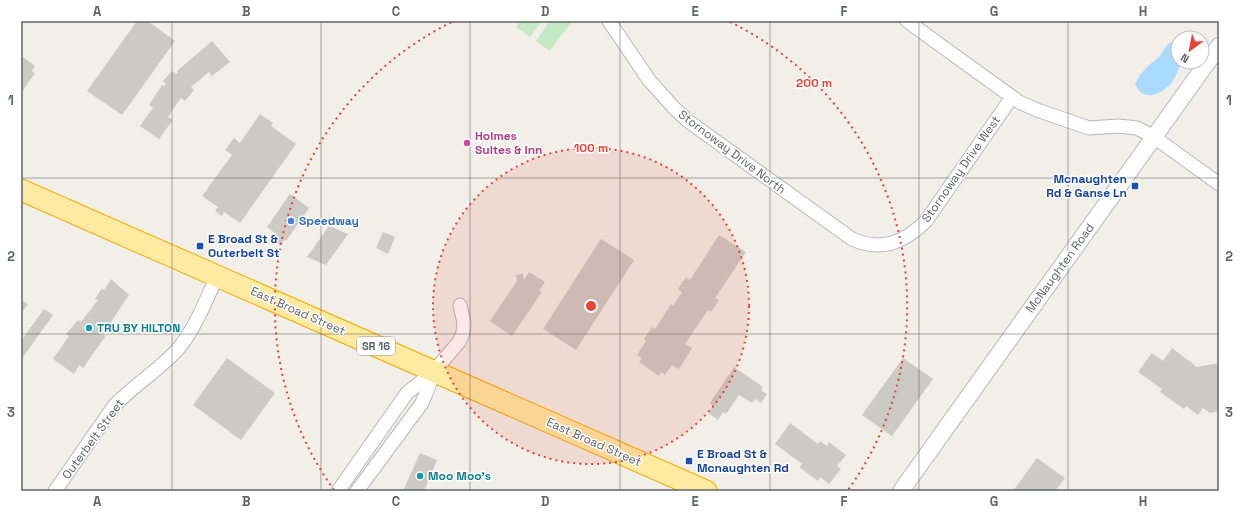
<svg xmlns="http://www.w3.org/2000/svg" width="1240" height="512" viewBox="0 0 1240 512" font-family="'Space Grotesk',sans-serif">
	<rect width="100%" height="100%" fill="#f1efe8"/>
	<g fill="#c5e8c5">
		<path d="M520 21H542L530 37 516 27Z"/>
		<path d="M550 21H572L550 51 536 41Z"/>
	</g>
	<path fill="#aadaff" d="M1178 38V62H1182C1178 69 1176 76 1172 82 1166 90 1153 98 1144 94 1139 92 1137 88 1135 84L1140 75 1148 66 1159 57 1167 45Z"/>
	<g fill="#cccac5">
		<path d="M137 21H148L175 41 122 115 87 91Z"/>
		<path d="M212 41 230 62 212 76 209 72 191 87 194 90 185 101 181 98 168 117 173 120 159 139 140 126 153 108 149 105 162 85 164 86 166 84 163 81 172 71 176 74 178 72 177 71Z"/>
		<path d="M23 57 35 66 32 71 35 73 21 93V61Z"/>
		<path d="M260 114 273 123 271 126 296 144 240 223 224 212 222 216 215 211 218 207 202 196 232 155 225 150 234 138 240 143Z"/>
		<path d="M290 194 309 208 286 241 284 240 280 245 272 239 276 234 267 227Z"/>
		<path d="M329 226 348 234 326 265 307 257Z"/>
		<path d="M383 232 395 237 388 254 376 248Z"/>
		<path d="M719 235 746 252 715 298 719 300 711 312 708 310 685 344 692 348 679 369 672 365 665 375 661 372 659 376 639 362 642 358 637 355 646 341 644 339 652 327 655 329 671 304 673 306 682 292 678 289 686 277 690 280Z"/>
		<path d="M601 239 634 260 576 350 543 329Z"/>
		<path d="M529 272 545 282 539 291 542 292 512 336 490 321 517 281 516 275 523 274 524 280Z"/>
		<path d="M111 279 129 295 103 334 105 337 83 368 79 365 74 374 53 359 69 336 66 334 78 320 81 322 98 300 95 299 102 288 104 290Z"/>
		<path d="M21 300 28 304 21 314Z"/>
		<path d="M44 309 53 315 21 360V341Z"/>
		<path d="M1172 348 1197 367 1219 363V411L1210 413 1203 408 1198 415 1186 406 1184 409 1160 392 1162 389 1138 372 1152 353 1163 361Z"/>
		<path d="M227 358 275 393 241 440 193 405Z"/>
		<path d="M903 358 933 379 892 436 862 415Z"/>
		<path d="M734 367 763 387 761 390 767 394 761 403 755 399 752 403 739 395 726 414 723 412 718 420 708 413 713 406 710 403Z"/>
		<path d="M790 423 818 444 820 441 827 446 829 442 846 455 837 466 841 469 829 484 820 477 818 481 799 467 802 464 775 444Z"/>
		<path d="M420 453 437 460 424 491H403Z"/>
		<path d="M1037 458 1065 478 1055 491H1013Z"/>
	</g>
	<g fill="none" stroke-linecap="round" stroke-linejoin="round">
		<g stroke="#b5b8bc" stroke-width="15">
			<g id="minor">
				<path d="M609 21 649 80 674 108 688 121 852 239C881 252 904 243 926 221L1012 97"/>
				<path d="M907 21 1019 102 1037 110 1089 128 1118 126 1137 128 1154 137 1219 184"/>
				<path d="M55 491 114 406C134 385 159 370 178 349 194 331 207 298 217 276"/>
				<path d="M338 491 407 393 434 371 459 342 463 333 464 323 460 305"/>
				<path d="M357 491 422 403 434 373"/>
			</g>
		</g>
		<g stroke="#b5b8bc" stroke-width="18">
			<path id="tertiary" d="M901 491 1219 46"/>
		</g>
		<g stroke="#f9ab00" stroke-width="23">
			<path id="trunk" d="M21 190 706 491"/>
		</g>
		<use href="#minor" stroke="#fff" stroke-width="13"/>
		<use href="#tertiary" stroke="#fff" stroke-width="16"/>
		<use href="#trunk" stroke="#feeaa1" stroke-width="21"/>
	</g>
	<path fill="none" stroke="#5f6368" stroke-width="1" stroke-opacity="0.55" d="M172 21V491M321 21V491M470 21V491M620 21V491M770 21V491M919 21V491M1068 21V491M21 178H1219M21 334H1219"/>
	<circle cx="591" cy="306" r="158" fill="#ea4335" fill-opacity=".12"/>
	<g fill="none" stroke="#ea4335" stroke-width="2" stroke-dasharray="2 4">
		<circle cx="591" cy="306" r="158"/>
		<path d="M334 490A316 316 0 0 1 452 22M730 22A316 316 0 0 1 848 490"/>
	</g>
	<circle fill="#d1479c" stroke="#fff" stroke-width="1.5" cx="467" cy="143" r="4"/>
	<g fill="#1a4fb4" stroke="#fff" stroke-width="1.5">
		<rect x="1131" y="182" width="8" height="8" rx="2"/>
		<rect x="196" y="242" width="8" height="8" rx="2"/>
		<rect x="685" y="457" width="8" height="8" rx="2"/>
	</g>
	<circle fill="#3f7fe0" stroke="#fff" stroke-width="1.5" cx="291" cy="221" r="4"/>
	<g fill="#0f9aa8" stroke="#fff" stroke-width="1.5">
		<circle cx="89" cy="328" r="4"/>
		<circle cx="420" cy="476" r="4"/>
	</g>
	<g text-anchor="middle" stroke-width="3" stroke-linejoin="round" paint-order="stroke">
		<rect fill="#fff" stroke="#8f9295" stroke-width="1" x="357" y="337" width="38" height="18" rx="3"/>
		<g font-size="11" font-weight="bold" fill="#5f6368">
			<text x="376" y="350">SR 16</text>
		</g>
		<g font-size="12" font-weight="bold" fill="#b23c85" stroke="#fff" text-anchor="start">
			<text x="475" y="140">Holmes<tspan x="475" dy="14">Suites &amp; Inn</tspan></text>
		</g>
		<g font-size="12" fill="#5f6368" stroke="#fff">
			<text transform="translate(732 152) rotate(37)" y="4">Stornoway Drive North</text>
			<text transform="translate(961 169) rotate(-55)" y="4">Stornoway Drive West</text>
			<text transform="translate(1060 268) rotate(-54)" y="4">McNaughten Road</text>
			<text transform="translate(298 311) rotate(24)" y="4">East Broad Street</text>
			<text transform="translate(93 439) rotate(-54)" y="4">Outerbelt Street</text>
			<text transform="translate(594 442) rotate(24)" y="4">East Broad Street</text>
		</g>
		<g font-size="12" font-weight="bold" fill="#164399" stroke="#fff" text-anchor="start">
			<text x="1127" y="183" text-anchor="end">Mcnaughten<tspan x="1127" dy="14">Rd &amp; Ganse Ln</tspan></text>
			<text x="208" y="243">E Broad St &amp;<tspan x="208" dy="14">Outerbelt St</tspan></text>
			<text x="697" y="458">E Broad St &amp;<tspan x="697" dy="14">Mcnaughten Rd</tspan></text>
		</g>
		<g font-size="12" font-weight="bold" fill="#366cbe" stroke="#fff" text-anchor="start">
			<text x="299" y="225">Speedway</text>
		</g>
		<g font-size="12" font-weight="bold" fill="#0d838f" stroke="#fff" text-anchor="start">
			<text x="97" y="332">TRU BY HILTON</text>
			<text x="428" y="480">Moo Moo's</text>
		</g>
	</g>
	<circle cx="591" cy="306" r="6" fill="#ea4335" stroke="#fff" stroke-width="2"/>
	<g font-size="12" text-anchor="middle" font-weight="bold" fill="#ea4335" stroke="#fff" stroke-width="3" stroke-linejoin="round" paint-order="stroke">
		<text x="814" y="87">200 m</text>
		<text x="591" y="152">100 m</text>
	</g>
	<rect width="1240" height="512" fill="none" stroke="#ffffff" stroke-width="44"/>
	<g transform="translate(1190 50) rotate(212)"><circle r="19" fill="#ffffff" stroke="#bfc1c3"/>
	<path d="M0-3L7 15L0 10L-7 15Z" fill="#ea4335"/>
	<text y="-6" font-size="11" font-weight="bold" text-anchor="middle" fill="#5f6368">N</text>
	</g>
	<rect x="22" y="22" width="1196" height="468" fill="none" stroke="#5f6368" stroke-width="1.5"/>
	<g font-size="13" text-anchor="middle" font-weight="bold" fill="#5f6368">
		<text x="97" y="16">A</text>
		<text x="246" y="16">B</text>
		<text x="396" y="16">C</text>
		<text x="545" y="16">D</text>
		<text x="695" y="16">E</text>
		<text x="844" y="16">F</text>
		<text x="994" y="16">G</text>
		<text x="1143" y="16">H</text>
		<text x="11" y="105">1</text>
		<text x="1229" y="105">1</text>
		<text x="11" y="261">2</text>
		<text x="1229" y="261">2</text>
		<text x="11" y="417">3</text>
		<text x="1229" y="417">3</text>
		<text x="97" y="506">A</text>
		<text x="246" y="506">B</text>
		<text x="396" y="506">C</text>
		<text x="545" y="506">D</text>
		<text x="695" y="506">E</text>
		<text x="844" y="506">F</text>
		<text x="994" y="506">G</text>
		<text x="1143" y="506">H</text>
	</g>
</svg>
